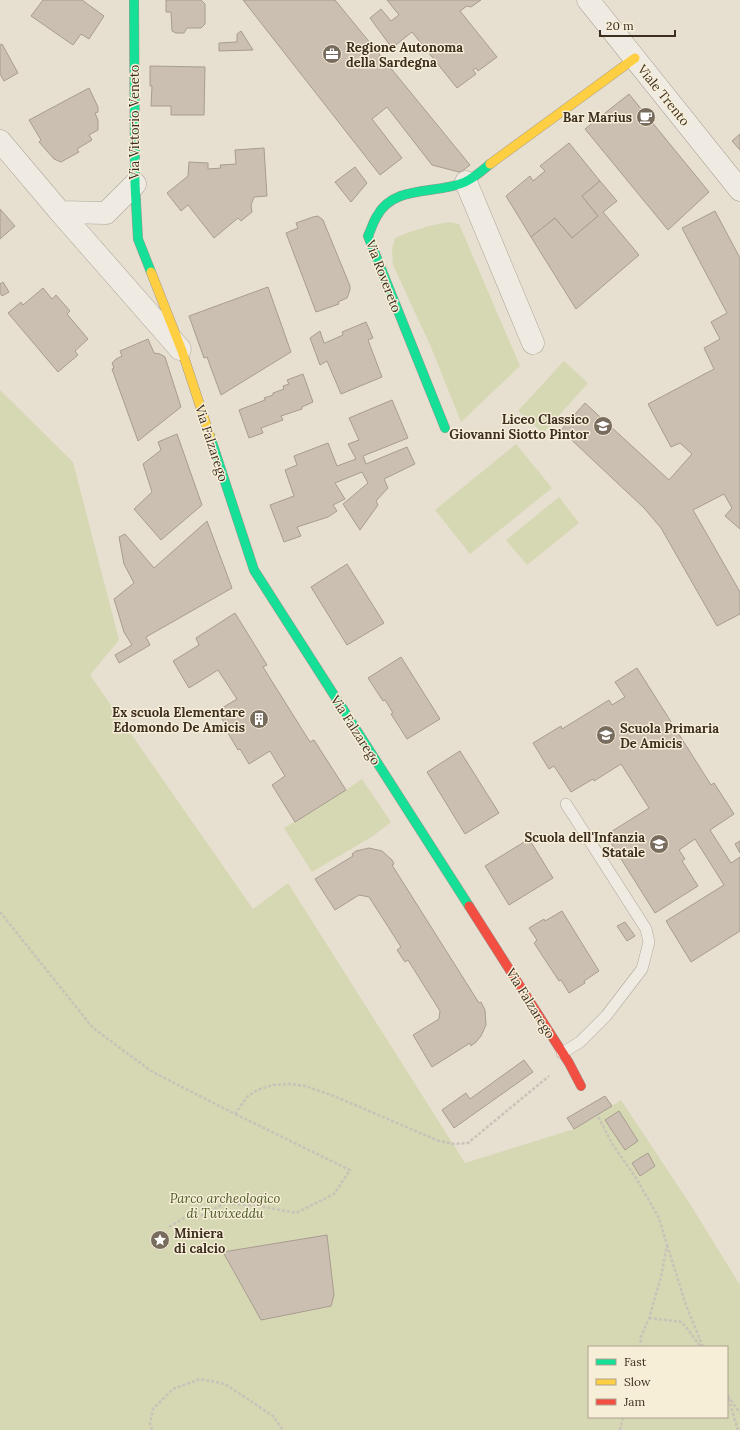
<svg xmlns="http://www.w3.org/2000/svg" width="740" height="1430" viewBox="0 0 740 1430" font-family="Lora,serif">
	<rect width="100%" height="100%" fill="#e7e0d1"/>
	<g fill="#d6d7b3" fill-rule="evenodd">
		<path d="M449 222 459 224 520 366 461 422 431 347 393 265 392 249 395 238C413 230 430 225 449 222Z"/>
		<path d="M564 361 588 383 543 433 518 411Z"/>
		<path d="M0 390 73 462 119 640 90 675 253 909 288 883 465 1163 574 1129 612 1106 621 1100 690 1204 740 1285V1430H0ZM589 1347H727V1417H589Z"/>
		<path d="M516 444 552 488 470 554 435 510Z"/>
		<path d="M559 497 579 523 527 565 506 540Z"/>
		<path d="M362 779 391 822 373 836 312 872 284 828 346 790Z"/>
	</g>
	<g fill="#cbbfb2" stroke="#a89c90">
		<path d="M43 0H82L104 16 89 39 81 34 73 45 31 16Z"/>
		<path d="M166 0H201L205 4V24L201 28H187L184 33H176L172 31 171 12H166Z"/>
		<path d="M243 0H335L470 165 461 172H459L432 165 387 107 372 119 402 158 380 175Z"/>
		<path d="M387 0H481L471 7 467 6 460 11 497 57 478 71 476 68 473 70 476 74 457 88 412 32 392 48 370 18 381 9 391 21 399 15Z"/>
		<path d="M241 31 253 50 219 51V43L237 42V34Z"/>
		<path d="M2 44 18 73 4 81 0 74V45Z"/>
		<path d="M150 66 205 67 204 115H171V106H151L152 86H150Z"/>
		<path d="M89 88 98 107V112L95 113 98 120V130L89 135 92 140 77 149 79 152 61 162 54 159 39 142 41 140 29 120Z"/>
		<path d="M629 94 709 192 668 230 585 129Z"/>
		<path d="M740 134V150L732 141Z"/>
		<path d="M569 143 600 181 582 196 598 216 572 238 555 218 531 237 506 196 530 176 533 181 545 171 540 166Z"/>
		<path d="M264 148 267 196 254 197 251 205 252 212 241 221 238 218 214 238 188 205 181 211 167 193 188 176 189 162 208 163V169L221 168 220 165 236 164 235 150Z"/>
		<path d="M355 167 367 183 351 202 335 182Z"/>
		<path d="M600 181 617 201 603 212 639 255 576 309 531 237 555 218 572 238 598 216 582 196Z"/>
		<path d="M0 209 15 226 0 239Z"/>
		<path d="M715 211 740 258V529L725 516 732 508 724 494 693 510 740 592V614L717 626 661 528 644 508 561 430 585 403 669 480 692 454 680 443 671 447 648 404 714 369 704 348 720 339 711 322 727 313 682 228Z"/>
		<path d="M318 216 323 220 350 286V290L347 298 338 302 339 304 316 312 286 233 298 228 296 223 313 217Z"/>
		<path d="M3 282 9 292 2 296 0 293V284Z"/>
		<path d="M268 287 291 352 221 395 207 357 204 358 189 316Z"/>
		<path d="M43 288 52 299 56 295 70 311 67 314 88 339 75 351 78 355 58 372 8 313 21 302 23 305Z"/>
		<path d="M366 322 373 338 368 340 382 377 341 394 327 361 320 365 310 338 320 331 324 343H325L343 335 342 332Z"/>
		<path d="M148 339 154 353 160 354 165 357 181 407 138 441 112 369 114 368 112 363 116 359 122 356 120 351Z"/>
		<path d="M303 374 313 402 302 407V409L281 416 283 420 261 428 263 433 249 438 239 410 265 400 264 398 273 395V393L284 389 283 386 289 384 287 380Z"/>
		<path d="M392 400 408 438 363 456 366 464 407 447 415 464 384 479 388 488 376 501 378 505 360 530 343 504 368 483 362 472 335 483 345 499 333 505 337 511 328 517 297 527 301 536 284 542 270 505 294 496 285 470 297 465 294 456 328 443 337 466 356 459 348 444 359 440 349 418Z"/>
		<path d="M177 434 202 505 161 540 134 509 152 492 143 464 161 450 158 442Z"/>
		<path d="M207 521 232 588 146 637 150 645 119 663 115 655 132 645 124 632 114 599 134 583 124 564 119 537 125 534 154 568Z"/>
		<path d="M347 564 384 623 347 645 311 587Z"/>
		<path d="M235 613 267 665 263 667 310 742 314 740 346 790 295 822 272 785 285 776 270 751 249 764 240 749 238 750 225 728 227 727 217 711 237 699 218 670 189 688 173 661 199 645 196 638Z"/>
		<path d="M401 657 440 719 407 739 391 714 393 713 385 700 383 701 368 678Z"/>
		<path d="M637 668 711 785 714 783 734 814 710 830 731 863 740 857V931L691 962 666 921 724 885 695 839 679 850 685 859 682 861 698 886 655 913 606 835 649 808 621 764 594 781 593 779 571 792 554 766 549 769 533 743 561 726 562 729 609 700 612 705 625 697 615 682Z"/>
		<path d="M460 751 499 813 465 834 427 772Z"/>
		<path d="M529 839 553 878 509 905 485 866Z"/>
		<path d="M740 841V853L735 844Z"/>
		<path d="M369 848 382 851 392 860 394 864 392 865 479 1003 481 1002 485 1010 486 1025 481 1036 476 1042 471 1046 470 1043 432 1067 413 1035 439 1019 440 1011 408 960 405 962 397 950 401 947 369 897 359 895 335 910 315 879 353 856 352 854 356 851Z"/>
		<path d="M562 911 599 971 584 981 585 983 569 993 561 980 559 981 534 943 537 940 529 928 544 919 545 921Z"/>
		<path d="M625 922 635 936 627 941 617 926Z"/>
		<path d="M524 1060 533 1072 454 1128 442 1110 466 1093 470 1099Z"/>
		<path d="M605 1096 612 1106 574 1129 567 1118Z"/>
		<path d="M619 1111 638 1141 625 1150 605 1120Z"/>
		<path d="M648 1153 655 1166 640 1176 632 1163Z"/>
		<path d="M327 1235 334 1295 331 1306 261 1320 223 1252Z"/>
	</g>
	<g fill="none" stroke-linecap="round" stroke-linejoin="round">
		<g stroke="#ada599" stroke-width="12">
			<path id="lane" d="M562 1053 580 1042 606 1016 642 969 649 942 646 929 566 804"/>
		</g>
		<g stroke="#ada599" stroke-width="23">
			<g id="street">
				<path d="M588 0 740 190"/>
				<path d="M0 141 60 212 106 213 135 184"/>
				<path d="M466 182 533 343"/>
				<path d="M60 212 180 349"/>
			</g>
		</g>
		<g stroke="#9c958a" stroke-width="10">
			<g id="fast">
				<path d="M134 0 135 184 138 239 151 272"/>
				<path d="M445 428 368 236C371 230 373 222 377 216 394 184 437 195 465 182 474 178 483 170 490 164"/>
				<path d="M210 436 254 570 469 906"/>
			</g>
		</g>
		<g stroke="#9c958a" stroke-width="10">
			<g id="slow">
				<path d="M490 164 635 58"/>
				<path d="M151 272 182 351 210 436"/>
			</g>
		</g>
		<g stroke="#9c958a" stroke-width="10">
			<path id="jam" d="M469 906 569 1063 581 1086"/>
		</g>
		<g stroke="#c8c2b9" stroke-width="2.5" stroke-dasharray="3 2" stroke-linecap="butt">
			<path d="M0 912 93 1028 151 1071 235 1114 247 1097 257 1090 273 1085 289 1084 305 1086 334 1096 439 1141 454 1144 468 1143 549 1076"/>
			<path d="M598 1117 613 1145 636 1178 659 1218 667 1245 661 1277 649 1318 641 1337 640 1347"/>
			<path d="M169 1227 184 1218H198L225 1203 265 1207 296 1213 334 1194 350 1170 235 1114"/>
			<path d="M667 1245 686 1305 703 1347"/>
			<path d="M649 1318 682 1322 701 1347"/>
			<path d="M727 1394 738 1430"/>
			<path d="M728 1396 740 1413"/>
			<path d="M152 1430 150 1423 153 1409 173 1389 200 1379 225 1384 273 1416 283 1430"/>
			<path d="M620 1430 623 1417"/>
		</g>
		<use href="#lane" stroke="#efebe3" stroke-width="11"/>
		<use href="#street" stroke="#efebe3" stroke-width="22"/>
		<use href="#fast" stroke="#16e098" stroke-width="9"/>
		<use href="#slow" stroke="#ffcf43" stroke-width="9"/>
		<use href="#jam" stroke="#f24e42" stroke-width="9"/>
	</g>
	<defs>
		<g id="office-disc" transform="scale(1)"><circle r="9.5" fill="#786c5e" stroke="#f7eed8"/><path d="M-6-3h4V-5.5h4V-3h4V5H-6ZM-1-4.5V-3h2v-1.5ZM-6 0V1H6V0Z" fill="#fff"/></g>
		<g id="cafe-disc" transform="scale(1)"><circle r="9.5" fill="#786c5e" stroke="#f7eed8"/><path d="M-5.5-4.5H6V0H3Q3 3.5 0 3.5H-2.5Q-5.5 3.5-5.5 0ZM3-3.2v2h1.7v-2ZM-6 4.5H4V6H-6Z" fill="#fff"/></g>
		<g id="school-disc" transform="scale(1)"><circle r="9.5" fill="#786c5e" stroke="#f7eed8"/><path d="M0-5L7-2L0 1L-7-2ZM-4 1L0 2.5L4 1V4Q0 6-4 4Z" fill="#fff"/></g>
		<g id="building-disc" transform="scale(1)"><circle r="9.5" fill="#786c5e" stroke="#f7eed8"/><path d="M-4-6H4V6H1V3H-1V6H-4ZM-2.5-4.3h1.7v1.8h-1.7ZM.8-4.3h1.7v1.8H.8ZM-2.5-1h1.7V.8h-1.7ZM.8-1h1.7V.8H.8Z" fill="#fff"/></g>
		<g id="sight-disc" transform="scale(1)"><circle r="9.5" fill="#786c5e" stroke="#f7eed8"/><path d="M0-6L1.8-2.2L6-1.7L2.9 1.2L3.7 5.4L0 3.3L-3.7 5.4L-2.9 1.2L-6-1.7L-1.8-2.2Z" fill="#fff"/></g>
	</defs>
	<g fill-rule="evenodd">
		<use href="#office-disc" x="332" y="54"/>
		<use href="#cafe-disc" x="646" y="117"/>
		<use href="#school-disc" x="603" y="426"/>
		<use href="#building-disc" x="259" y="719"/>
		<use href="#school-disc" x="606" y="735"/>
		<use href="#school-disc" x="659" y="844"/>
		<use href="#sight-disc" x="160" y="1240"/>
	</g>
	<g text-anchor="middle" stroke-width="3" stroke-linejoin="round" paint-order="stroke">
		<g font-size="13" font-weight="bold" fill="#3d2e20" stroke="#f7eed8" text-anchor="end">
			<text x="346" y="52" text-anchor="start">Regione Autonoma<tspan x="346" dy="15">della Sardegna</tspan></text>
			<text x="632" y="122">Bar Marius</text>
			<text x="589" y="424">Liceo Classico<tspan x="589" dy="15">Giovanni Siotto Pintor</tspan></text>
			<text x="245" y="717">Ex scuola Elementare<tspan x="245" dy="15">Edomondo De Amicis</tspan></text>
			<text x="620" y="733" text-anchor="start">Scuola Primaria<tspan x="620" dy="15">De Amicis</tspan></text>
			<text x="645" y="842">Scuola dell'Infanzia<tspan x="645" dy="15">Statale</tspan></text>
			<text x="174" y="1238" text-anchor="start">Miniera<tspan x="174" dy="15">di calcio</tspan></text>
		</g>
		<g font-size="13" fill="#3d2e20" stroke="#f7eed8">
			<text transform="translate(664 95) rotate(51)" y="5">Viale Trento</text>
			<text transform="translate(134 122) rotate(-90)" y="5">Via Vittorio Veneto</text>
			<text transform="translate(384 276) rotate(69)" y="5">Via Rovereto</text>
			<text transform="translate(212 443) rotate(72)" y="5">Via Falzarego</text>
			<text transform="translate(356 730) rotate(57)" y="5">Via Falzarego</text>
			<text transform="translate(531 1003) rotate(58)" y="5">Via Falzarego</text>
		</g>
		<g font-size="13" font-style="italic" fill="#4d5a26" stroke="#f7eed8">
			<text x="225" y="1203">Parco archeologico<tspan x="225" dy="15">di Tuvixeddu</tspan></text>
		</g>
	</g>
	<rect x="588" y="1346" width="140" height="72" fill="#f7eed8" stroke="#ada18e"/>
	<rect x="596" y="1359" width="20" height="6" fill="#16e098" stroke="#ada18e"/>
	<text x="624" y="1366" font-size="12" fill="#3d2e20">Fast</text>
	<rect x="596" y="1379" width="20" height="6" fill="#ffcf43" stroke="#ada18e"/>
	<text x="624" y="1386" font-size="12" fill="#3d2e20">Slow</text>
	<rect x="596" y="1399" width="20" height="6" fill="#f24e42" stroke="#ada18e"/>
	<text x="624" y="1406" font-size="12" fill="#3d2e20">Jam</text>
	<path d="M600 30v6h75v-6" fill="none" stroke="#3d2e20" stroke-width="2"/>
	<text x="606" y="30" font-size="12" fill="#3d2e20" stroke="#f7eed8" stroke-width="3" paint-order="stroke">20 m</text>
</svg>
